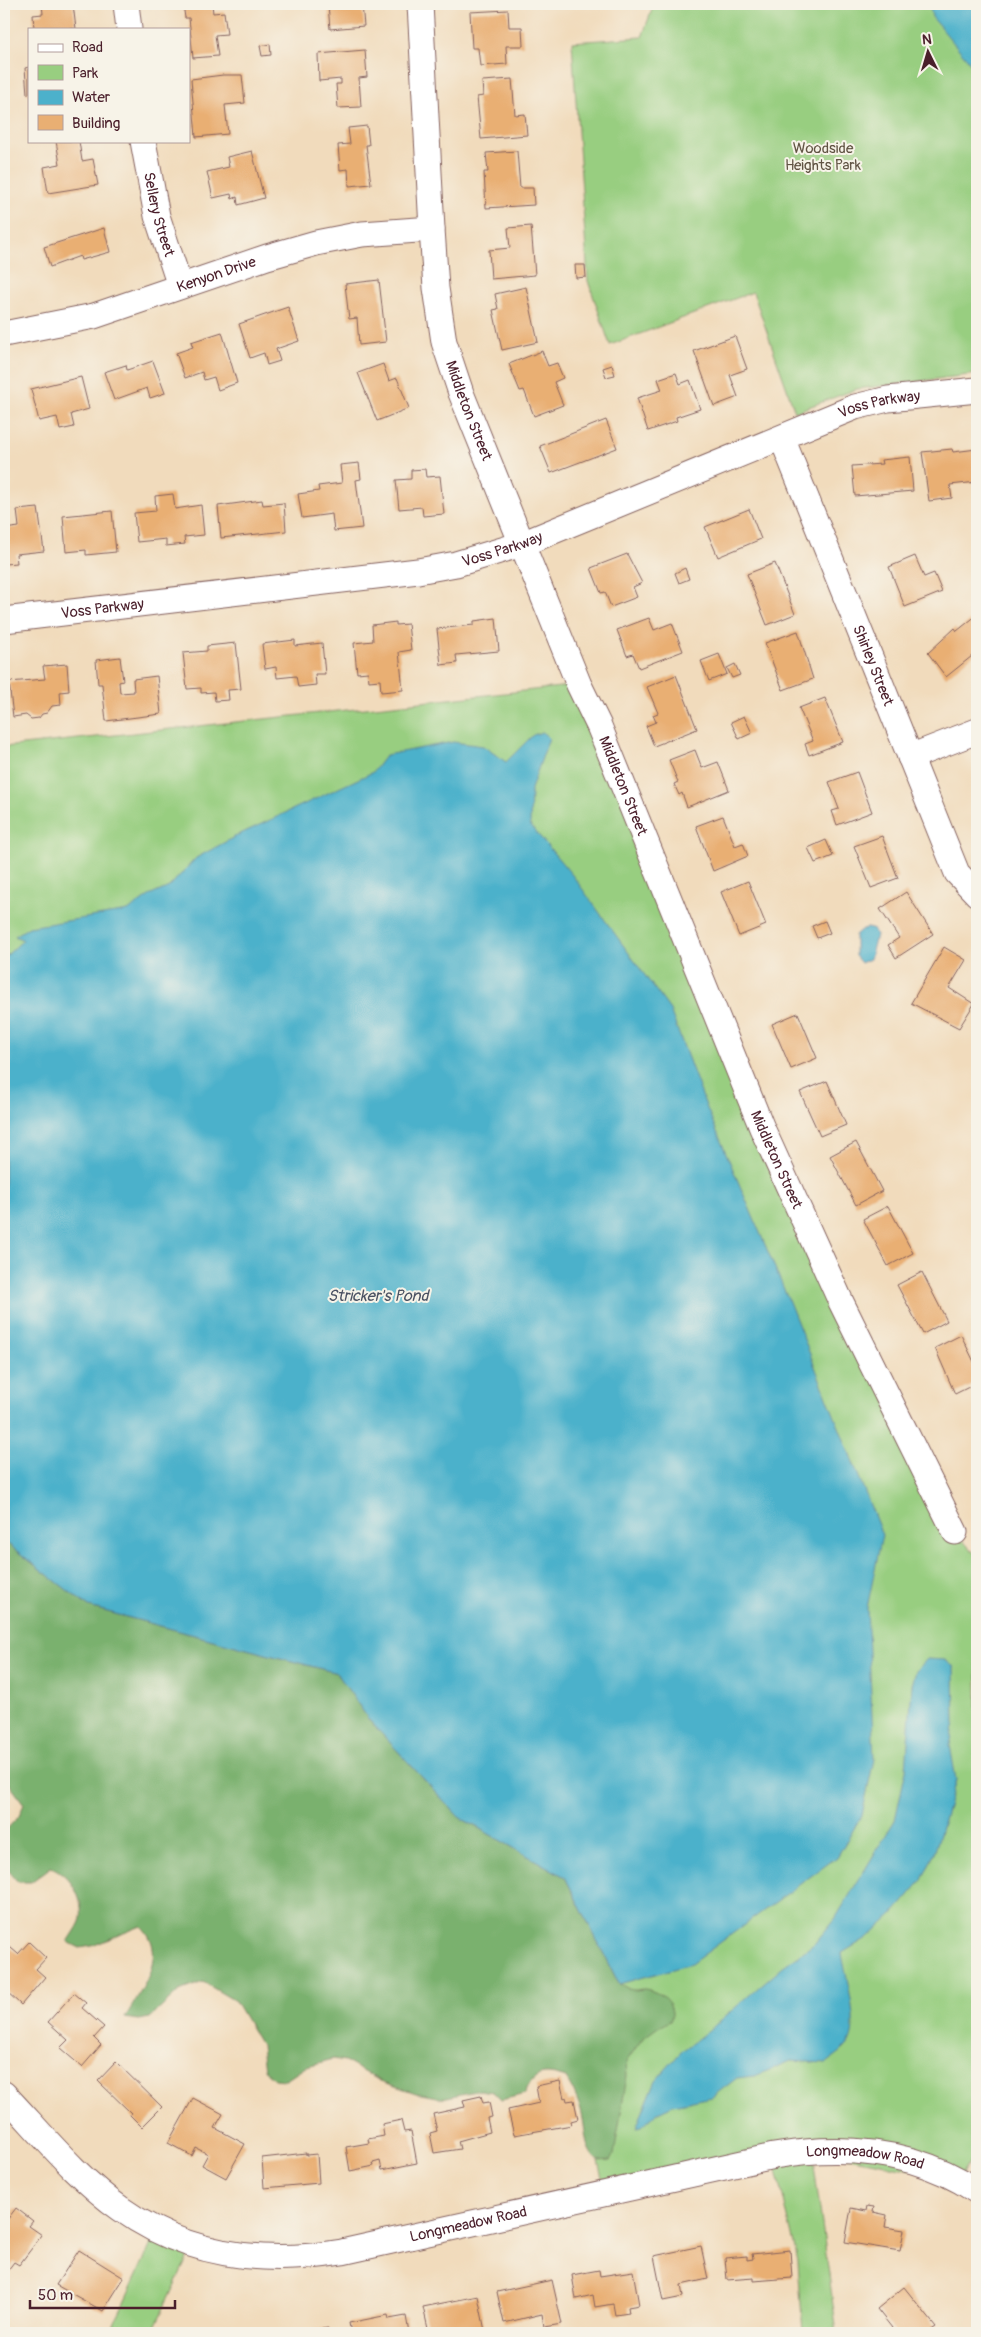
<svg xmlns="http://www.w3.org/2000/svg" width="981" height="2337" viewBox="0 0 981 2337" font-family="Pangolin,sans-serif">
	<rect width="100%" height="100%" fill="#f7f3e8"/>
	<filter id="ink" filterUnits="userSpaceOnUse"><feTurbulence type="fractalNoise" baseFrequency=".02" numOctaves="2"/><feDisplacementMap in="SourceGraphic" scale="10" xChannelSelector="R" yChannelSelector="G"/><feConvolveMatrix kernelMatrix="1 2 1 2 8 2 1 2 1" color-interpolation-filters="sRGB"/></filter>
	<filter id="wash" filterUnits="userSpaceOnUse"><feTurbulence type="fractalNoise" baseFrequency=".0096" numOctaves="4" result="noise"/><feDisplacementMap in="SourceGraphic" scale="20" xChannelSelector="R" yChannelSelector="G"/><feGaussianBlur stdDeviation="1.12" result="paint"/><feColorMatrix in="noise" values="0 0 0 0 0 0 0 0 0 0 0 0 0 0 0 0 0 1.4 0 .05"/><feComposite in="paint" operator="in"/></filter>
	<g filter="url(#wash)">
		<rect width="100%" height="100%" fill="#f1dbbc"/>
		<g fill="#98ce80" stroke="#717656">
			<path d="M654 4H977V374L857 389 795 412 753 292 610 345 588 281 572 42 642 37Z"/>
			<path d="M579 685 762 1128 955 1532 977 1556V2150L959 2179 812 2151 837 2333H803L798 2262 774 2157 606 2194 571 2050 4 1766V747Z"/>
			<path d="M157 2231 193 2246 152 2333H102L113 2327Z"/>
		</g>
		<path fill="#7ab16e" stroke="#62684c" d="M4 1541 89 1607 337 1673 369 1720 459 1817 565 1877 619 1984C623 1985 625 1987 629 1989 635 1991 640 1989 645 1989 661 1992 678 2005 670 2021L658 2027 642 2039 626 2062 627 2076 614 2155 611 2160 598 2161C585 2151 586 2135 583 2119 580 2104 574 2091 566 2078 545 2071 533 2071 525 2094L501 2100 493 2092 480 2090 442 2098 416 2093 380 2081 345 2061 333 2059 307 2066 286 2080 274 2079 264 2070 261 2045 235 2001 203 1982 179 1991 150 2018 138 2020 125 2018C141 1990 170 1954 141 1926L92 1946 80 1948 68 1942C72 1935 80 1925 81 1918 84 1897 69 1874 51 1867L31 1882H18L4 1865V1832L19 1816 24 1804 4 1777Z"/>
		<g fill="#4cb1cb" stroke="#4b687b">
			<path d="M929 4H977V71L932 17Z"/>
			<path d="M542 732 549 738 531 789 530 825 573 876 670 1010 706 1106 786 1294 882 1535 867 1608 874 1759 862 1815 837 1857 691 1964 619 1984 565 1877 459 1817 369 1720 337 1673 89 1607 4 1541V958L23 940 15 936 29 927 128 911 149 896 169 887 196 858 238 835 373 772 386 755 453 742 483 746 506 762 533 735Z"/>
			<path d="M868 928 874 930 876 935 870 959 861 963 855 956V935L862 929Z"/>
			<path d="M927 1659 945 1660 954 1667 955 1723 950 1745 956 1780 935 1851 922 1880 893 1914 867 1938 842 1953C845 1976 862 2027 847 2046 842 2052 832 2058 826 2063L791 2061 755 2076 737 2078 712 2097 673 2105 656 2113 641 2127 636 2128 656 2080 682 2051 714 2026 782 1967 814 1944 835 1919 895 1820 906 1770 912 1685 916 1671Z"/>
		</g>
		<g id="blocks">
			<g fill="#e9af73">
				<path d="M42 4H73L76 29 34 28 33 15 43 14Z"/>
				<path d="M183 4H212L213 13 224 12 227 34 215 35 218 56 193 58 189 18H185Z"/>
				<path d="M328 4H362L364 26 330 29Z"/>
				<path d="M508 10 509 27H522L523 46H506L507 64 480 66 478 48H472L470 12Z"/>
				<path d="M270 44 271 55 262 56 260 46Z"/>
				<path d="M365 50 367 77 359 78 361 107 338 108 336 84H341V79L319 81 318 54Z"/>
				<path d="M29 67V94H27L25 68Z"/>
				<path d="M223 75H242L245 103 225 105 228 134 196 137 191 79Z"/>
				<path d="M512 79 515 115 525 114 527 135 481 139 477 97 483 96 482 81Z"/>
				<path d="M367 126 369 145H366L371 184 349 186 348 169 340 170 338 145 350 144 348 128Z"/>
				<path d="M56 141H79L82 161 93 159 98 185 48 193 44 167 60 164Z"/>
				<path d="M252 151 264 198 238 205 237 197 232 199 231 194 213 198 207 172 229 167 227 157Z"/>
				<path d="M517 151 520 188H533L534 205 486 208 484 172H488L486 153Z"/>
				<path d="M531 226 535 275 491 279 489 250 510 248 508 228Z"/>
				<path d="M104 228 110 252 81 260 80 256 50 267 44 247Z"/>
				<path d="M575 265H585L586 277 576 278Z"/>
				<path d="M379 280 386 342 359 345 357 318 349 319 345 284Z"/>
				<path d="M526 287 538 342 502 350 493 310 498 309 495 294Z"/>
				<path d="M288 307 299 341 276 349 280 361 267 365 264 353 250 358 239 324Z"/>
				<path d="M222 332 237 383 218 390 214 377 204 380 202 372 185 378 176 353 193 347 191 342Z"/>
				<path d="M735 336 747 369 730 375 738 397 714 406 694 351Z"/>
				<path d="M542 351 548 366 557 363 563 378 554 382 563 405 534 416 524 390 520 391 509 364Z"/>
				<path d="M153 361 165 393 150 398 147 388 114 400 104 372 126 365 127 370Z"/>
				<path d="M383 364 389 381 397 378 409 408 377 421 358 373Z"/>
				<path d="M612 365 615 375 606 377 603 368Z"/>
				<path d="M676 373 680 384 690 380 700 409 676 417 677 421 648 431 637 398 662 390 658 379Z"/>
				<path d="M81 377 89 409 71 414 74 427 60 430 57 417 39 421 31 389Z"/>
				<path d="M606 420 617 448 551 473 540 446Z"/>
				<path d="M952 449 953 452 977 449V482L950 485 952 498 929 501 922 452Z"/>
				<path d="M910 457 913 491 855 496 852 466 882 464 881 460Z"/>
				<path d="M359 463 361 479 356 480 362 528 334 531 332 514 302 518 298 494 319 491 318 486 342 483 340 465Z"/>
				<path d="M425 469 426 477 440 476 444 514 423 516 422 507 399 509 396 480 411 479V470Z"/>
				<path d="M173 494 175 509 201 505 204 535 184 537 185 544 166 546V539L137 542 134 513 156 511 155 496Z"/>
				<path d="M262 500 263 505 284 503 286 531 221 538 218 506Z"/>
				<path d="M38 508 44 551 16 554 17 563 4 564V529L19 527 17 510Z"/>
				<path d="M749 509 761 539 718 557 705 527Z"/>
				<path d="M112 511 116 552 86 555V550L66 552 63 516Z"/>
				<path d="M627 554 642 583 633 587 637 597 611 607 605 592 601 593 591 568Z"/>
				<path d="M915 556 924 577 934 573 942 592 905 607 889 567Z"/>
				<path d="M775 563 795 614 767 625 747 574Z"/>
				<path d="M685 568 689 579 679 583 675 573Z"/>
				<path d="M977 615V652L946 677 928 653 955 628 957 631Z"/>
				<path d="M496 618 499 651 456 655 457 663 441 665 437 629 474 625V621Z"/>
				<path d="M649 618 654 630 672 623 683 651 639 668 633 654 627 656 617 630Z"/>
				<path d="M396 622V625L408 624 411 650 399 652 403 690 381 692 380 680 369 681 368 672 357 673 354 643 373 641 372 625Z"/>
				<path d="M798 631 813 679 783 690 765 643Z"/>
				<path d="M295 640V646L322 643 325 674H315L316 685 298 687 296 676 277 678 276 667 265 669 262 644Z"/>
				<path d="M236 643 241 689 228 690 229 700 215 701 214 692 201 693V688L187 689 183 653 207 651V646Z"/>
				<path d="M719 654 727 674 709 681 701 661Z"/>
				<path d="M120 657 123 681 119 682 120 693 134 692 133 679 157 676 161 714 106 721 102 684H98L96 660Z"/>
				<path d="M67 664 69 691 60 692 61 705 52 706 47 713 42 714 39 718 31 719 26 715 13 717 9 682 45 679 43 666Z"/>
				<path d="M735 664 740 675 732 678 727 668Z"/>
				<path d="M676 675 697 729 654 746 646 726 656 722 653 715 658 713 647 687Z"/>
				<path d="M825 698 843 742 809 755 805 744 813 741 799 708Z"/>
				<path d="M744 716 752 733 739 739 731 722Z"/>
				<path d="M695 750 702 768 718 762 729 790 687 807 682 793 679 795 674 784 678 782 669 760Z"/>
				<path d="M857 772 872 812 837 825 832 811 839 809 829 782Z"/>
				<path d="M723 816 735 846 743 843 748 856 713 871 696 826Z"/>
				<path d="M882 836 898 878 871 888 854 846Z"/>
				<path d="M826 840 833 856 815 863 808 848Z"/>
				<path d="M748 881 766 925 739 936 721 892Z"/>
				<path d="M906 892 933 934 896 958 888 945 899 938 880 909Z"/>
				<path d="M825 921 830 933 817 938 812 926Z"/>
				<path d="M944 947 966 960 949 988 974 1004 959 1028 911 1003Z"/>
				<path d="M798 1013 817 1058 791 1069 772 1024Z"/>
				<path d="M827 1081 846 1125 820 1136 800 1092Z"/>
				<path d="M856 1142 882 1191 856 1205 830 1156Z"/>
				<path d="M888 1206 913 1253 888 1266 863 1219Z"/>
				<path d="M922 1272 947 1321 923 1334 897 1285Z"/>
				<path d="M961 1335 977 1368V1383L955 1394 935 1348Z"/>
				<path d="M4 1942 18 1954 29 1942 46 1958 36 1969 45 1977 21 2005 4 1989Z"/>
				<path d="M74 1993 86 2003 82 2008 104 2027 94 2038 101 2045 82 2067 60 2048 68 2040 48 2022Z"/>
				<path d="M116 2062 162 2107 142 2127 130 2115 131 2113 98 2081Z"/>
				<path d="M560 2081 564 2098 566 2097 567 2101 574 2100 578 2119 571 2121 572 2125 514 2135 508 2110 539 2103 536 2086Z"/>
				<path d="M481 2096 483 2103 489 2102 492 2117 487 2118 490 2132 458 2141 460 2149 434 2153 430 2133 437 2131 433 2114 465 2107 463 2100Z"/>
				<path d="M193 2098 223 2114 215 2128 245 2144 226 2178 202 2165 208 2154 196 2148 192 2156 168 2143Z"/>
				<path d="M401 2120 404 2132 411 2131 417 2163 382 2170 380 2161 373 2163 374 2166 350 2171 346 2147 369 2143 368 2139 384 2136 382 2124Z"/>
				<path d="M306 2153V2155L317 2154 319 2183 264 2188 262 2158Z"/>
				<path d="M867 2206 874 2207 873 2212 887 2215 885 2227 904 2230 900 2251 845 2242 851 2208 866 2211Z"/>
				<path d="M16 2208 33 2221 29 2226 42 2235 19 2265 14 2262 8 2270 4 2266V2224Z"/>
				<path d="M701 2246 708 2279 681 2285 683 2297 663 2301 654 2256Z"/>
				<path d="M79 2250 124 2278 103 2311 56 2285Z"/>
				<path d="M790 2250 792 2278 754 2281V2278L727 2280 725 2258 747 2256V2260L753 2259 752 2254Z"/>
				<path d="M599 2270 600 2276 633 2271 639 2305 628 2307 629 2313 615 2315 613 2304 595 2307 593 2295 576 2299 572 2275Z"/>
				<path d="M552 2280 562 2324 544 2327 542 2314 504 2323 497 2292Z"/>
				<path d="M904 2287 936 2327 927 2333H896L877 2309Z"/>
				<path d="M478 2296 485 2331 471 2333 468 2331 429 2333 423 2307Z"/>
				<path d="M388 2315 389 2319 406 2316 409 2333H351L349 2323Z"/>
				<path d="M328 2328V2333H306V2331Z"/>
			</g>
		</g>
	</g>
	<g filter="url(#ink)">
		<use href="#blocks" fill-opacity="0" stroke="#84615e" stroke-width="1"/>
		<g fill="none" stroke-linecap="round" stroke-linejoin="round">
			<g stroke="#84615e" stroke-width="27">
				<g id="minor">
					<path d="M126 4 129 29"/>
					<path id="s1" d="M420 4 432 229 436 288 444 342 461 393 579 685 599 726 762 1128 841 1302 955 1532"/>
					<path id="s2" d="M143 141 157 216 180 286"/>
					<path id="s3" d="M4 334 94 316 267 257 316 243 362 234 432 229"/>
					<path id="s4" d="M782 438 957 873 977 894"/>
					<path id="s5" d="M4 620 418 571 456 564 522 544 855 407 888 399 977 390"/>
					<path d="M910 757 977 731"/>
					<path id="s6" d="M4 2094C41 2133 77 2178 121 2209 187 2256 264 2265 342 2252L774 2156C845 2144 915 2150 977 2191"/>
				</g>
			</g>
			<use href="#minor" stroke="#fff" stroke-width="25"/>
		</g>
	</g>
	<g text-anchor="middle" stroke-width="4" stroke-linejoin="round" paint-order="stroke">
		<g font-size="15" fill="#615444" stroke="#f7f3e8">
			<text x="823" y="153">Woodside<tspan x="823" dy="17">Heights Park</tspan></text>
		</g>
		<g font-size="15" fill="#4a1f2b" stroke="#f7f3e8">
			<text dy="5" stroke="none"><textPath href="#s2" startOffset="75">Sellery Street</textPath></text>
			<text dy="5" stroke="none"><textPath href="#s3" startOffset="221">Kenyon Drive</textPath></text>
			<text dy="5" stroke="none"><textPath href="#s5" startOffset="909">Voss Parkway</textPath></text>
			<text dy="5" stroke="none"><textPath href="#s1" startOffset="412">Middleton Street</textPath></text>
			<text dy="5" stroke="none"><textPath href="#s5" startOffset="504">Voss Parkway</textPath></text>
			<text dy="5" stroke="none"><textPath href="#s5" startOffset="99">Voss Parkway</textPath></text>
			<text dy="5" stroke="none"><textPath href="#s4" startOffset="245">Shirley Street</textPath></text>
			<text dy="5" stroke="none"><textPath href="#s1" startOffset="818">Middleton Street</textPath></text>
			<text dy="5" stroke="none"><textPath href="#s1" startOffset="1222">Middleton Street</textPath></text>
			<text dy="5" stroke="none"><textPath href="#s6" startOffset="930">Longmeadow Road</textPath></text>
			<text dy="5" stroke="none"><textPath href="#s6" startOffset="525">Longmeadow Road</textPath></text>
		</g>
		<g font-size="16" font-style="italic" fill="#4b5263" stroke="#f7f3e8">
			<text x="378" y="1301">Stricker's Pond</text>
		</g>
	</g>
	<rect width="981" height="2337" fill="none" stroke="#f7f3e8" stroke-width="20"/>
	<rect x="28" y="28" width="162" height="115" fill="#f7f3e8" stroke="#b29e9c"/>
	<rect x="38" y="44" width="25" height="8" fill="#ffffff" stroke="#b29e9c"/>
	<text x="72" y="52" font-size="15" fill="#4a1f2b">Road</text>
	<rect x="38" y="65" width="25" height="15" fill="#98ce80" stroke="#b29e9c"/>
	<text x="72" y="78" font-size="15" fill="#4a1f2b">Park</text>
	<rect x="38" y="90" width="25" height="15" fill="#4cb1cb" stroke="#b29e9c"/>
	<text x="72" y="102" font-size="15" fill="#4a1f2b">Water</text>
	<rect x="38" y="115" width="25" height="15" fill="#e9af73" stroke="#b29e9c"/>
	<text x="72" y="128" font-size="15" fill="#4a1f2b">Building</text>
	<g transform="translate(928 52) rotate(355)" stroke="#f7f3e8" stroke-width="4" paint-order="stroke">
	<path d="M0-4L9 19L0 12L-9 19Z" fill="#4a1f2b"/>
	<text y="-8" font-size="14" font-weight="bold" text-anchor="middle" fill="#4a1f2b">N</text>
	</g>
	<path d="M30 2300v8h145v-8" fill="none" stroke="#4a1f2b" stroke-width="2.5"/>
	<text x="38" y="2300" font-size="15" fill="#4a1f2b" stroke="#f7f3e8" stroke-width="4" paint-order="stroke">50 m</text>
</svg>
